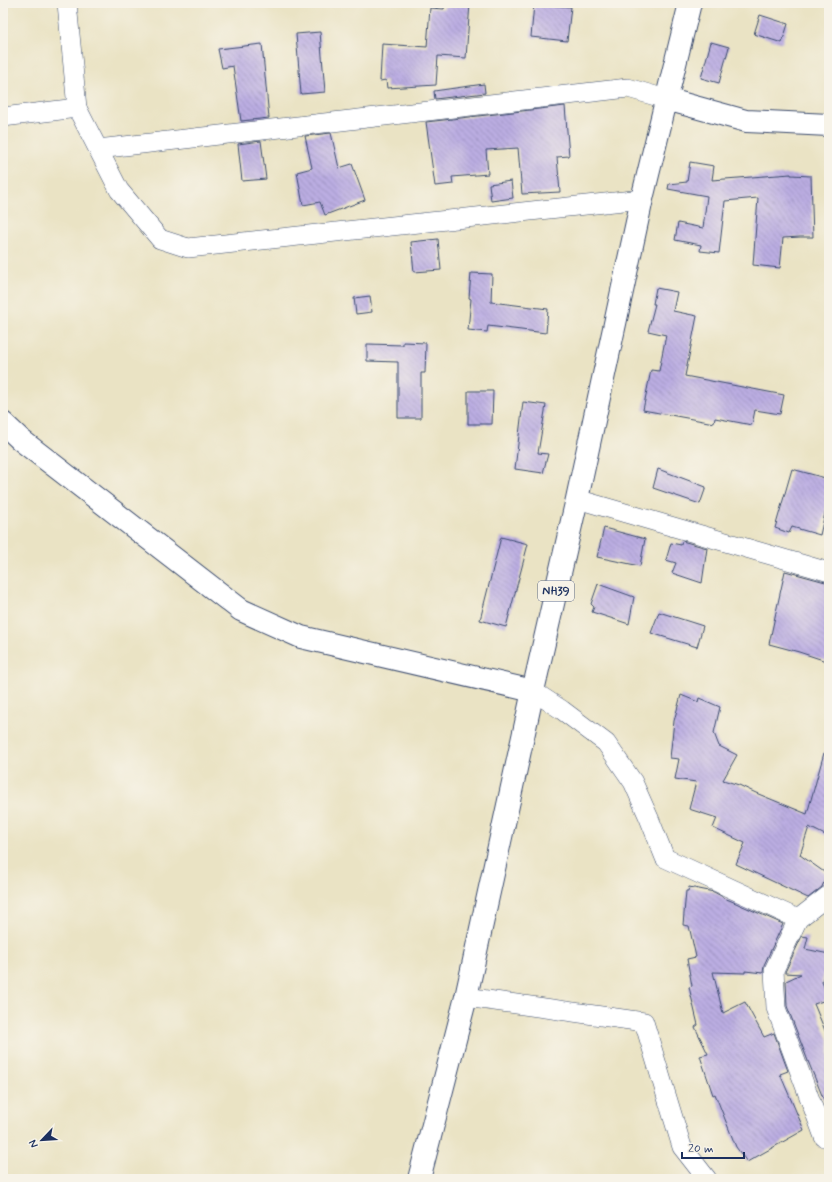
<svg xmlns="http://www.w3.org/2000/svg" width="832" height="1182" viewBox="0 0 832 1182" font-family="Mynerve,sans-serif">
	<defs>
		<pattern id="building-back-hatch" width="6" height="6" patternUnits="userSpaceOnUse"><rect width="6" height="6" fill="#bbade2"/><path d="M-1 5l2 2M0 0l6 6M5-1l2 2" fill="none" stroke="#978dba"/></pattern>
	</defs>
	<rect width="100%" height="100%" fill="#f7f3e8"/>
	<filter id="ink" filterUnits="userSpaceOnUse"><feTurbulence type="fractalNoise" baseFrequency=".025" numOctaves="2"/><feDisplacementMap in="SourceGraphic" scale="8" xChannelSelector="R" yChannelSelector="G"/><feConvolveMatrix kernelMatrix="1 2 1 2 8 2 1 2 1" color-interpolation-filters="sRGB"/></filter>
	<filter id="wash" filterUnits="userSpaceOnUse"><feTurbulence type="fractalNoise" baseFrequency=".012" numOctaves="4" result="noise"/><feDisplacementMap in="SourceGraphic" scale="16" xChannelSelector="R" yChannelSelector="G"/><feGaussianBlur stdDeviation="0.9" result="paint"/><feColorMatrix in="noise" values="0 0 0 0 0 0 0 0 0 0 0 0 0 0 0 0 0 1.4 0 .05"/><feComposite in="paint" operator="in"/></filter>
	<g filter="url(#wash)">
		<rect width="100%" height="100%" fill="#eae3c4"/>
		<g id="blocks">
			<g fill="url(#building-back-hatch)">
				<path d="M445 3H470L466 58 438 56 436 85 387 88 386 80 380 81 382 44 427 47 430 8 444 9Z"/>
				<path d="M534 4 571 7 567 41 531 37Z"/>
				<path d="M760 15 788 24 782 43 754 34Z"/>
				<path d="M320 32 325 92 301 94 296 34Z"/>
				<path d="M711 42 729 47 719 83 701 78Z"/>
				<path d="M262 44 269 118 241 121 233 66 222 68 218 49Z"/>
				<path d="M484 84 485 93 435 99 434 91Z"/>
				<path d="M565 106 569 156 557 157 560 192 522 194 518 148 486 150 488 174 452 177 453 184 435 186 426 122Z"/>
				<path d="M331 133 339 168 352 164 365 200 325 215 320 202 303 205 297 172 312 168 305 136Z"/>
				<path d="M261 141 266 179 242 181 238 144Z"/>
				<path d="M690 162 714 166 712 180 791 174V175L811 176 813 237H800L783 238 780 268 753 265 758 198 725 201 719 253 700 251 701 245 675 240 678 223 703 228 707 196 668 189 669 184 687 182Z"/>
				<path d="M511 181 513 198 491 201 489 184Z"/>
				<path d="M438 239 441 270 414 272 411 242Z"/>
				<path d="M471 273 492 274 491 302 548 309 546 333 488 326 487 332 468 330 471 299 469 298Z"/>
				<path d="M656 288 677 292 673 311 697 316 685 376 784 395 780 414 755 410 752 425 715 418 714 423 643 410 651 370 659 371 666 335 648 331 655 304H653Z"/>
				<path d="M370 296 372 312 356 314 354 298Z"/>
				<path d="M403 342 426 343 425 373H421V418H398V362L367 361V344L403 345Z"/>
				<path d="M468 391H493L492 424H468Z"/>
				<path d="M523 402 546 405 538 453 548 454 543 473 515 469Z"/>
				<path d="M658 469 706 487 700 504 653 488Z"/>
				<path d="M792 469 829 479V496L820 535 792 527 789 533 775 528Z"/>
				<path d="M604 528 645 539 640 566 597 557Z"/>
				<path d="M501 537 528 544 506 627 480 620Z"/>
				<path d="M682 541 707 548 702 583 672 573 676 563 666 560 671 543 681 545Z"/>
				<path d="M785 571 829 583V662L799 652 769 644Z"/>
				<path d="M598 584 634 597 629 624 592 612 594 607 591 604Z"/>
				<path d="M659 612 703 626 697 647 651 633Z"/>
				<path d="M681 695 698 702 699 698 720 707 714 733 719 746 737 755 723 780 739 785 756 793 807 814 824 753 829 754V837L809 827 800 855 827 874 822 887 808 898 736 864 745 843 713 828 717 818 689 809 696 782 675 779 679 759 670 758 674 721Z"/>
				<path d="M689 887 714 892 723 897V898L729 900 783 924 764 965 763 973 745 971V973L713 972 723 1013 745 1002 764 1037 774 1033 788 1071 780 1074 804 1130 747 1162 736 1147 715 1094 713 1095 700 1056 708 1054 695 1027 698 1025 689 987 692 986 687 959 696 957 689 926 683 925 686 891H688Z"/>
				<path d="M802 936 808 937 805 949 829 954 822 982 829 999 814 1004 829 1040 828 1110 808 1061 787 1006 786 981 801 974 785 973V972Z"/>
			</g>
		</g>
	</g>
	<g filter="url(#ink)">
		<use href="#blocks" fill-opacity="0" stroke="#3a4a6d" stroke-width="1"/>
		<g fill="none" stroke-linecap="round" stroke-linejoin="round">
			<g stroke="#3a4a6d" stroke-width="20">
				<g id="street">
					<path d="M67 3 77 108"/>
					<path d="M3 117 77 108 119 190 160 239 188 248 642 199"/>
					<path d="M98 149 628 88 666 99"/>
					<path d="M577 499 829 572"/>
					<path d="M533 691 562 710 606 743 633 782 649 818 665 858 798 919 829 895"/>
					<path d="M798 919 774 970 776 1008 824 1137"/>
					<path d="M466 997 644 1022 682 1147 707 1179"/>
				</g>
			</g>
			<g stroke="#3a4a6d" stroke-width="24">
				<g id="secondary">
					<path d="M666 99 746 121 829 125"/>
					<path d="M3 423 21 440 241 610 301 637 533 691"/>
				</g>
			</g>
			<g stroke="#3a4a6d" stroke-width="24">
				<path id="primary" d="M419 1179 466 997 533 691 577 499 642 199 690 3"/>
			</g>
			<use href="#street" stroke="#fff" stroke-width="19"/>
			<use href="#secondary" stroke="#fff" stroke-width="22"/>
			<use href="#primary" stroke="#fff" stroke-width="22"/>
		</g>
	</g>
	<g text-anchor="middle" stroke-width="3.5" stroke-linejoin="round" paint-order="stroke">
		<rect fill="#f7f3e8" stroke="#5d6a87" stroke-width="1" x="538" y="581" width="36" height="20" rx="3"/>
		<g font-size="12" font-weight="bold" fill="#1b2f5e">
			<text x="556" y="595">NH39</text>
		</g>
	</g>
	<rect width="832" height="1182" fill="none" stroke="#f7f3e8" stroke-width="16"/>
	<g transform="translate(42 1140) rotate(245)" stroke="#f7f3e8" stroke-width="3" paint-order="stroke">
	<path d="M0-3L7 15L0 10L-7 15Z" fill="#1b2f5e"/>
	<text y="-6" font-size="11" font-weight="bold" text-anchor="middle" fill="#1b2f5e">N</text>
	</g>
	<path d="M682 1152v6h62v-6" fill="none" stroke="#1b2f5e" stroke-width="2"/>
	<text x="688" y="1152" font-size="12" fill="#1b2f5e" stroke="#f7f3e8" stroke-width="3" paint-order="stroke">20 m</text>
</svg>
